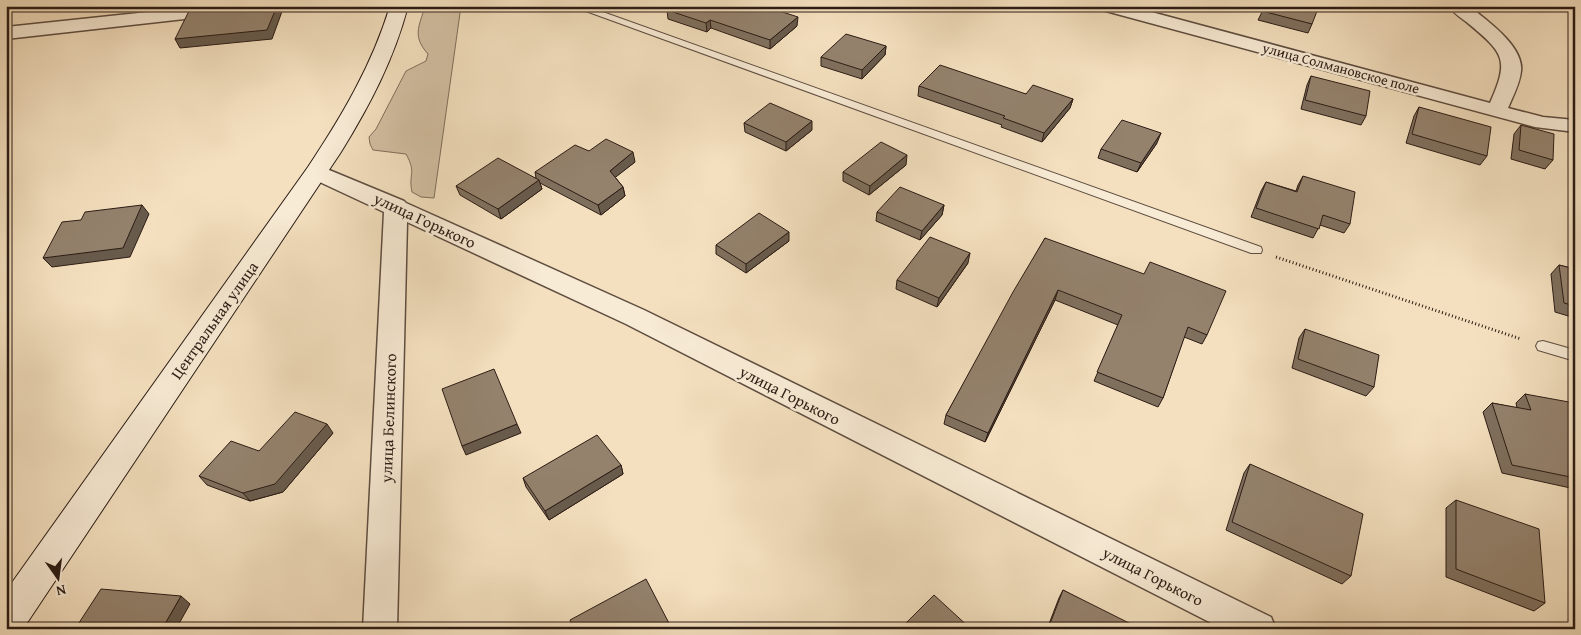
<svg xmlns="http://www.w3.org/2000/svg" width="1581" height="635" viewBox="0 0 1581 635" font-family="'Gentium Book Plus',serif">
	<rect width="100%" height="100%" fill="#f4e0bf"/>
	<filter id="stains"><feTurbulence type="fractalNoise" baseFrequency=".004" numOctaves="4"/><feColorMatrix values="0 0 0 0 .2 0 0 0 0 .09 0 0 0 0 .02 0 0 0 .5 -.17"/></filter>
	<radialGradient id="worn" r=".72"><stop offset=".6" stop-color="#630" stop-opacity="0"/><stop offset="1" stop-color="#630" stop-opacity=".3"/></radialGradient>
	<path fill="#d2bfa2" stroke="#7f6e5c" d="M425 6H461L434 198 421 197 412 192C408 173 417 174 406 154L373 150 370 144 369 137 376 129 406 71 426 61 428 54C412 36 419 27 425 6Z"/>
	<g fill="none" stroke-linecap="round" stroke-linejoin="round">
		<g stroke="#5e4d40" stroke-width="2">
			<g id="lane">
				<path d="M572 6H586L1261 247 1262 250 1261 253H1251Z"/>
				<path d="M1543 341 1575 350V361L1538 350 1536 346 1538 342Z"/>
			</g>
		</g>
		<g stroke="#5e4d40" stroke-width="3">
			<g id="street">
				<path d="M205 6H266L263 10 257 11 6 39V27Z"/>
				<path d="M1099 6H1129L1490 103C1509 60 1505 54 1469 24 1463 19 1454 14 1449 6H1469C1486 20 1524 46 1521 71 1520 83 1513 96 1508 108L1543 117 1575 120V132L1535 127 1102 10Z"/>
				<path d="M317 165 404 201 406 203 644 310 1271 617 1276 629H1223L626 324 407 222 397 629H363L384 212 309 177 306 172 309 167Z"/>
			</g>
		</g>
		<g stroke="#2c1c15" stroke-width="2">
			<path id="secondary" d="M390 6H408C394 59 370 105 341 152L23 629H6V591L308 167C342 116 372 65 390 6Z"/>
		</g>
		<path stroke="#2c1c15" stroke-width="3" stroke-dasharray="1 2.5" stroke-linecap="butt" d="M1276 257 1521 339"/>
		<use href="#lane" fill="#f8ebd5" fill-rule="evenodd"/>
		<use href="#street" fill="#f8ebd5" fill-rule="evenodd"/>
		<use href="#secondary" fill="#f8ebd5" fill-rule="evenodd"/>
	</g>
	<g fill="#7f705e" stroke="#2c1c15">
		<path d="M1265 6 1312 24 1308 33 1258 20Z"/>
		<path d="M667 10 797 26 770 49 711 28 707 32 668 19Z"/>
		<path d="M886 46 885 55 862 79 821 66V57Z"/>
		<path d="M1311 76 1366 116 1361 125 1301 109 1307 85Z"/>
		<path d="M919 86 1026 94 1073 99 1070 108 1042 142 1001 127 1002 125 918 96Z"/>
		<path d="M1419 107 1487 156 1480 165 1406 143 1414 116Z"/>
		<path d="M744 123 812 130 786 151 745 132Z"/>
		<path d="M1521 125 1553 160 1545 169 1511 159 1514 134Z"/>
		<path d="M1157 143 1137 172 1098 158 1101 149Z"/>
		<path d="M589 151 635 162 615 177 623 187 625 196 601 215 540 183 542 189 501 219 460 195 456 186 536 178 535 172Z"/>
		<path d="M906 165 869 195 843 181V172Z"/>
		<path d="M1575 174V183L1571 179Z"/>
		<path d="M1303 176 1350 224 1344 233 1320 225 1313 238 1251 217 1261 191 1266 182 1296 191 1298 185Z"/>
		<path d="M944 205 942 215 920 240 876 221 877 212Z"/>
		<path d="M1045 238 1207 335 1202 344 1184 337 1163 398 1158 407 1094 381 1118 325 1055 300 985 442 944 424 946 415Z"/>
		<path d="M789 241 746 273 716 254V245Z"/>
		<path d="M968 263 937 307 896 289 897 280Z"/>
		<path d="M1559 265 1575 269V318L1555 312 1551 274Z"/>
		<path d="M1305 329 1374 387 1366 396 1292 368 1299 338Z"/>
		<path d="M1525 394 1575 417V489L1502 473 1483 412 1492 403 1517 408 1516 403Z"/>
		<path d="M333 433 283 492 250 501 207 485 199 476 259 451Z"/>
		<path d="M1250 464 1351 576 1342 584 1226 530 1244 473Z"/>
		<path d="M621 465 623 474 549 520 526 487 523 478Z"/>
		<path d="M1456 500 1545 603 1534 611 1446 577V508Z"/>
		<path d="M1063 590 1136 629H1047L1059 598Z"/>
	</g>
	<g fill="#685b4c" stroke="#2c1c15">
		<path d="M277 6H284L272 39 180 48 175 39Z"/>
		<path d="M798 17 797 26 770 49V40Z"/>
		<path d="M710 20 711 28 707 32 706 23Z"/>
		<path d="M886 46 885 55 862 79V70Z"/>
		<path d="M1073 99 1070 108 1042 142 1044 133Z"/>
		<path d="M812 121V130L786 151V142Z"/>
		<path d="M1161 133 1157 143 1137 172 1141 163Z"/>
		<path d="M633 152 635 162 612 180 610 171Z"/>
		<path d="M907 155 906 165 869 195 870 186Z"/>
		<path d="M539 180 542 189 501 219 498 209Z"/>
		<path d="M623 187 625 196 601 215 598 205Z"/>
		<path d="M142 205 149 214 130 257 52 267 43 258Z"/>
		<path d="M944 205 942 215 920 240 922 231Z"/>
		<path d="M789 232V241L746 273V264Z"/>
		<path d="M970 253 968 263 937 307 939 298Z"/>
		<path d="M1058 290 1055 300 985 442 988 433Z"/>
		<path d="M327 424 333 433 283 492 250 501 243 493Z"/>
		<path d="M517 424 521 433 466 455 462 446Z"/>
		<path d="M621 465 623 474 549 520 545 511Z"/>
		<path d="M181 596 190 604 176 629H162Z"/>
	</g>
	<g fill="#94826d" stroke="#2c1c15">
		<path d="M230 6H277L267 30 175 39 189 11Z"/>
		<path d="M673 6H764L798 17 770 40 710 20 706 23 667 10Z"/>
		<path d="M1265 6H1319L1312 24 1262 11Z"/>
		<path d="M846 34 886 46 862 70 821 57Z"/>
		<path d="M940 65 1026 94 1033 85 1073 99 1044 133 1003 118 1005 116 919 86Z"/>
		<path d="M1311 76 1370 91 1366 116 1305 100Z"/>
		<path d="M770 103 812 121 786 142 744 123Z"/>
		<path d="M1419 107 1491 127 1487 156 1412 134Z"/>
		<path d="M1122 120 1161 133 1141 163 1101 149Z"/>
		<path d="M1521 125 1554 134 1553 160 1519 150Z"/>
		<path d="M606 139 633 152 610 171 623 187 598 205 535 172 575 145 589 151Z"/>
		<path d="M881 142 907 155 870 186 843 172Z"/>
		<path d="M498 158 539 180 498 209 456 186Z"/>
		<path d="M1303 176 1355 192 1350 224 1323 215 1319 229 1256 208 1266 182 1297 192Z"/>
		<path d="M900 187 944 205 922 231 877 212Z"/>
		<path d="M142 205 123 248 43 258 62 222 81 220 85 212Z"/>
		<path d="M759 213 789 232 746 264 716 245Z"/>
		<path d="M930 237 970 253 939 298 897 280Z"/>
		<path d="M1045 238 1144 274 1150 262 1226 291 1207 335 1188 327 1163 398 1097 372 1122 315 1058 290 988 433 946 415 1013 292Z"/>
		<path d="M1559 265 1575 269V306L1564 303Z"/>
		<path d="M1305 329 1379 355 1374 387 1298 359Z"/>
		<path d="M494 369 517 424 462 446 442 389Z"/>
		<path d="M1525 394 1569 402 1575 417V478L1512 465 1492 403 1531 410Z"/>
		<path d="M295 412 327 424 275 484 243 493 199 476 231 441 259 451Z"/>
		<path d="M597 435 621 465 545 511 523 478Z"/>
		<path d="M1250 464 1363 514 1351 576 1232 522Z"/>
		<path d="M1456 500 1539 529 1545 603 1456 569Z"/>
		<path d="M646 579 672 629H574L570 620Z"/>
		<path d="M101 589 181 596 162 629H75Z"/>
		<path d="M1063 590 1137 627 1136 629H1048Z"/>
		<path d="M934 595 971 629H900Z"/>
	</g>
	<g text-anchor="middle" stroke-width="5" stroke-linejoin="round" paint-order="stroke">
		<g font-size="14" fill="#2c1c15" stroke="#f8ebd5">
			<text transform="translate(1341 68) rotate(15)" y="5">улица Солмановское поле</text>
		</g>
		<g font-size="16" fill="#2c1c15" stroke="#f8ebd5">
			<text transform="translate(425 220) rotate(25)" y="6">улица Горького</text>
			<text transform="translate(214 320) rotate(-55)" y="6">Центральная улица</text>
			<text transform="translate(790 395) rotate(27)" y="6">улица Горького</text>
			<text transform="translate(388 418) rotate(-88)" y="6">улица Белинского</text>
			<text transform="translate(1153 576) rotate(27)" y="6">улица Горького</text>
		</g>
	</g>
	<rect width="1581" height="635" fill="none" stroke="#f4e0bf" stroke-width="25"/>
	<rect x="8" y="8" width="1566" height="620" fill="none" stroke="#2c1c15" stroke-width="2.5"/>
	<rect x="12" y="12" width="1556" height="610" fill="none" stroke="#2c1c15"/>
	<g transform="translate(58 578) rotate(166)" stroke="#f8ebd5" stroke-width="4" paint-order="stroke">
	<path d="M0-4L9 19L0 12L-9 19Z" fill="#2c1c15"/>
	<text y="-8" font-size="14" font-weight="bold" text-anchor="middle" fill="#2c1c15">N</text>
	</g>
	<rect width="100%" height="100%" filter="url(#stains)"/>
	<rect width="100%" height="100%" fill="url(#worn)"/>
</svg>
